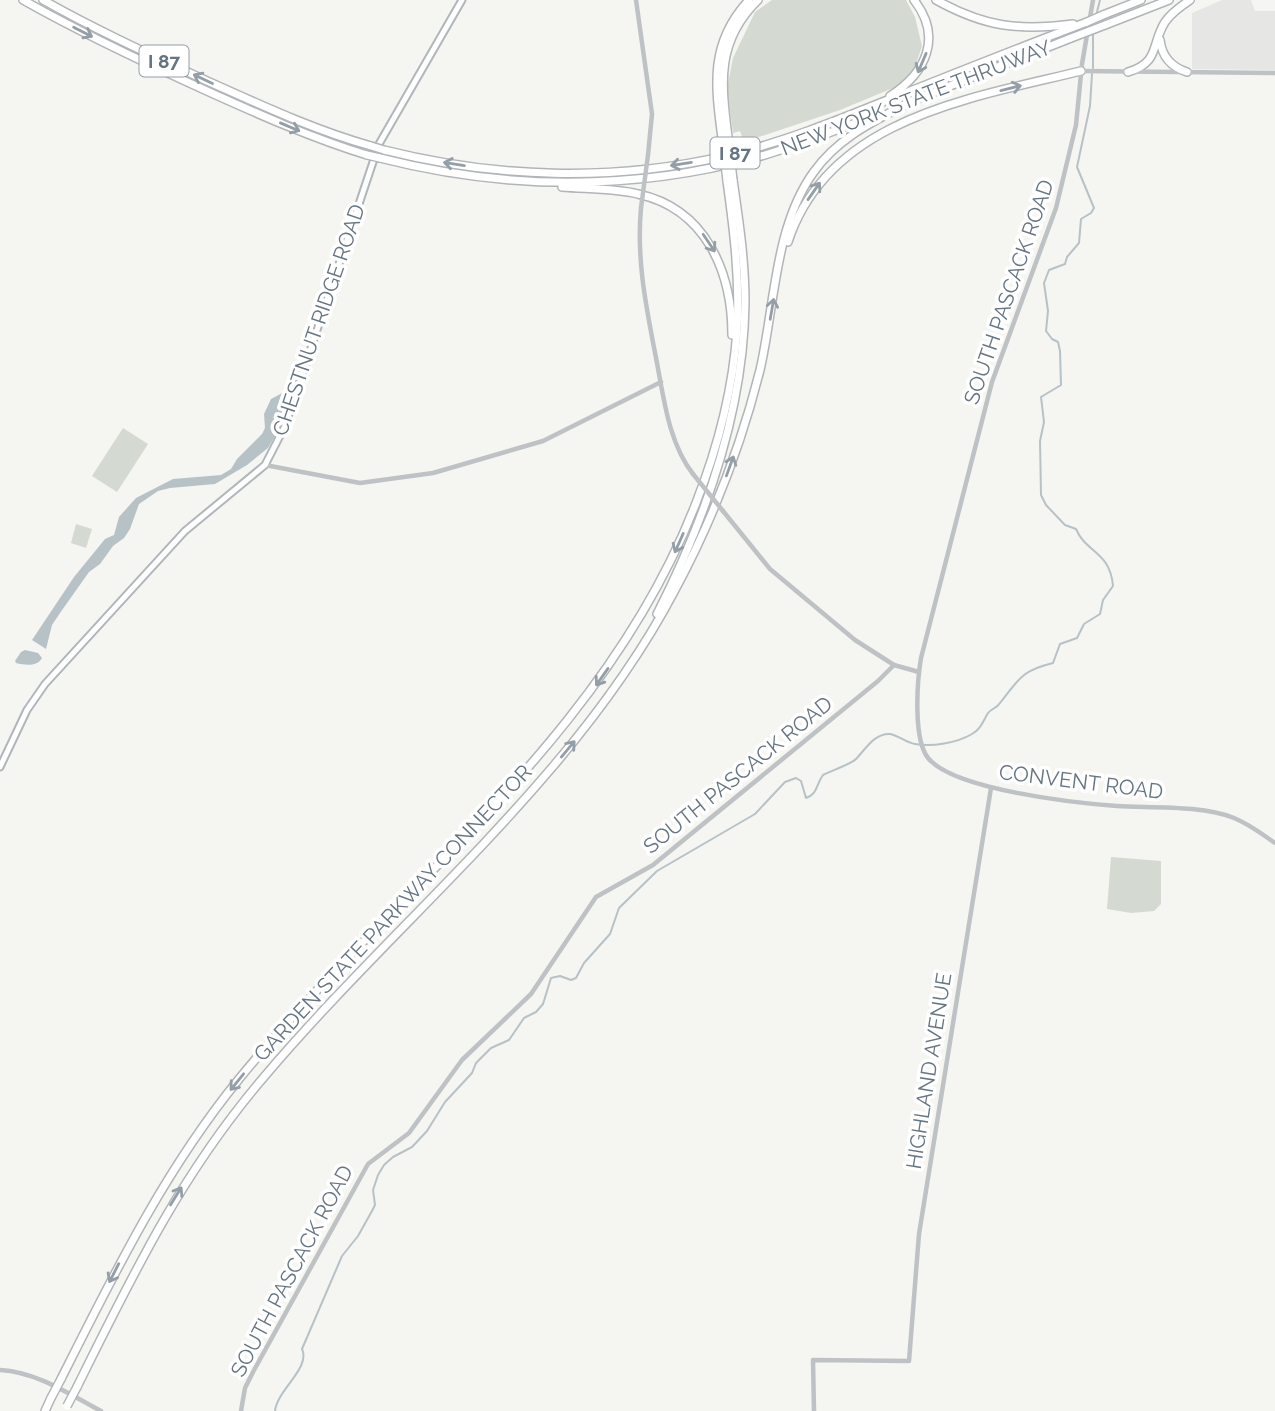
<svg xmlns="http://www.w3.org/2000/svg" width="1275" height="1411" viewBox="0 0 1275 1411" font-family="Raleway,sans-serif">
	<rect width="100%" height="100%" fill="#f5f5f1"/>
	<path fill="#e6e7e5" d="M1222 0H1251L1255 11H1275V70L1192 69V13Z"/>
	<g fill="#d4dad1">
		<path d="M772 0H906L915 17 922 46 915 67 898 86 840 110 744 142 740 131 733 133 727 88 733 58 755 12Z"/>
		<path d="M123 428 148 444 117 492 92 476Z"/>
		<path d="M76 524 92 529 86 548 71 543Z"/>
		<path d="M1111 857 1161 861V904L1154 911 1131 913 1107 909Z"/>
	</g>
	<g fill="#b7c2c6">
		<path d="M284 392 286 398 275 436 268 448 247 465 215 484 170 488 158 491 139 504 130 529 124 538 113 546 100 564 89 572 60 613 52 625 46 649 32 640 74 577 105 539 114 535 119 517 136 498 173 479 221 475 231 469 237 459 262 434 265 428 264 414 271 399Z"/>
		<path d="M25 650 38 653 42 658C37 667 25 665 16 663L15 661 21 652Z"/>
	</g>
	<g fill="none" stroke-linecap="round" stroke-linejoin="round">
		<g stroke="#b7c2c6" stroke-width="2">
			<path d="M1096 16 1100 0"/>
			<path d="M1093 68V32"/>
			<path d="M275 1411C277 1390 311 1368 302 1349L342 1256 358 1236 372 1211 375 1205 373 1190 378 1175 384 1165 393 1157 412 1147 427 1131 445 1102 472 1073 476 1063 491 1048 509 1040 524 1018 536 1012 543 1004 551 978 560 976 571 980 576 978 584 963 610 934 619 908 657 871 755 814 785 782 796 778 801 781 806 798C818 794 816 784 823 775 831 771 851 764 856 759 865 750 874 733 890 734 898 735 906 743 915 744 932 747 957 743 972 734 981 729 983 721 988 713 991 709 997 708 1000 703 1020 678 1021 671 1053 663L1060 644 1077 638 1084 624 1100 614 1103 600 1113 586C1110 551 1086 553 1076 529L1065 525 1046 505 1041 495 1040 441 1044 422 1041 397 1061 385 1060 351 1058 342 1052 339 1046 331 1048 311 1044 283 1049 270 1065 264 1067 257 1079 243 1081 219 1091 213 1094 208 1077 167 1090 106 1092 74"/>
		</g>
		<g stroke="#b0b6ba" stroke-width="9">
			<path id="secondary" d="M0 767 27 710 45 684 185 531 265 465 285 426 379 144 462 0"/>
		</g>
		<g stroke="#b1b5b8" stroke-width="10">
			<g id="motorway">
				<path d="M23 0C83 34 145 63 207 91 260 115 312 138 367 155"/>
				<path d="M43 0C96 30 151 55 207 81 261 105 314 130 371 146"/>
				<path d="M936 0C985 27 1018 31 1073 24"/>
				<path d="M1103 15 1141 0"/>
				<path d="M1105 25 1169 0"/>
				<path d="M1160 40C1162 57 1171 67 1187 72"/>
				<path d="M1128 72C1160 63 1151 44 1165 22 1171 13 1181 6 1190 0"/>
				<path d="M890 96C926 73 943 37 914 0"/>
				<path d="M912 101 1071 38"/>
				<path d="M728 137C721 83 716 41 758 0"/>
				<path d="M722 138C715 85 709 43 749 0"/>
				<path d="M384 150C495 178 612 182 725 156 781 143 836 121 890 99 956 73 1021 47 1087 22"/>
				<path d="M380 158C505 190 634 191 758 157 799 145 839 129 879 114"/>
				<path d="M562 187C587 189 614 188 638 194 706 209 732 272 732 335"/>
				<path d="M788 242C828 118 972 98 1081 71"/>
				<path d="M657 614C706 518 744 411 745 302 745 261 739 221 733 180"/>
				<path d="M61 1379C114 1274 164 1171 239 1079 394 889 605 739 696 503 718 447 733 390 737 330 740 280 734 231 727 181"/>
				<path d="M77 1387C133 1274 181 1174 264 1077 400 916 576 779 675 590 712 521 741 446 760 370 775 306 774 228 813 173 838 137 876 120 914 100"/>
				<path d="M45 1411 51 1398"/>
			</g>
		</g>
		<g stroke="#bec2c5" stroke-width="4.5">
			<path d="M636 0 652 114 648 155"/>
			<path d="M1093 0 1082 64 1076 125 1056 208 992 382 921 658C917 682 913 739 928 758 954 790 1076 803 1117 806 1151 808 1203 805 1234 818 1249 824 1262 834 1275 843"/>
			<path d="M1081 71 1275 73"/>
			<path d="M641 208C636 261 647 311 657 363 664 400 669 443 693 474"/>
			<path d="M265 465 360 483 433 473 543 441 661 382"/>
			<path d="M723 511 770 569 855 640 894 665 919 672"/>
			<path d="M0 1370C37 1372 69 1394 101 1411"/>
			<path d="M241 1411 245 1388 253 1372 368 1164 409 1133 462 1060 531 994 596 897 653 865 878 681 894 665"/>
			<path d="M814 1411 813 1360 909 1361 919 1234 991 788"/>
		</g>
		<use href="#secondary" stroke="#fff" stroke-width="5"/>
		<use href="#motorway" stroke="#fff" stroke-width="7"/>
		<g stroke="#b1b5b8" stroke-width="10" stroke-linecap="butt">
			<g id="motorway-bridge">
				<path d="M1087 22 1103 15"/>
				<path d="M1071 38 1105 25"/>
				<path d="M728 137 733 180"/>
				<path d="M722 138 727 181"/>
				<path d="M371 146 384 150"/>
				<path d="M367 155 380 158"/>
				<path d="M51 1398 61 1379"/>
				<path d="M67 1406 77 1387"/>
			</g>
		</g>
		<g stroke="#bec2c5" stroke-width="4.5">
			<path d="M641 208 648 155"/>
			<path d="M693 474 723 511"/>
		</g>
		<use href="#motorway-bridge" stroke="#fff" stroke-width="7"/>
	</g>
	<defs><path id="oneway-shaft" d="M-6 0H5M1.5-3L5.5 0L1.5 3" fill="none" stroke-width="1.6" stroke-linecap="round" stroke-linejoin="round" transform="scale(1.75)"/></defs>
	<g stroke="#939ea7">
		<use href="#oneway-shaft" transform="translate(83 32) rotate(27)"/>
		<use href="#oneway-shaft" transform="translate(922 63) rotate(113)"/>
		<use href="#oneway-shaft" transform="translate(203 79) rotate(-155)"/>
		<use href="#oneway-shaft" transform="translate(1011 88) rotate(-14)"/>
		<use href="#oneway-shaft" transform="translate(290 127) rotate(23)"/>
		<use href="#oneway-shaft" transform="translate(454 164) rotate(-171)"/>
		<use href="#oneway-shaft" transform="translate(681 164) rotate(171)"/>
		<use href="#oneway-shaft" transform="translate(814 191) rotate(-55)"/>
		<use href="#oneway-shaft" transform="translate(709 243) rotate(56)"/>
		<use href="#oneway-shaft" transform="translate(772 309) rotate(-80)"/>
		<use href="#oneway-shaft" transform="translate(730 466) rotate(-70)"/>
		<use href="#oneway-shaft" transform="translate(679 543) rotate(114)"/>
		<use href="#oneway-shaft" transform="translate(602 677) rotate(125)"/>
		<use href="#oneway-shaft" transform="translate(568 749) rotate(-50)"/>
		<use href="#oneway-shaft" transform="translate(237 1082) rotate(129)"/>
		<use href="#oneway-shaft" transform="translate(176 1196) rotate(-58)"/>
		<use href="#oneway-shaft" transform="translate(114 1273) rotate(117)"/>
	</g>
	<g text-anchor="middle" stroke-width="7" stroke-linejoin="round" paint-order="stroke">
		<g fill="#fff" stroke="#939ea7" stroke-width="2">
			<rect x="139.5" y="45.5" width="49" height="31" rx="5"/>
			<rect x="710.5" y="137.5" width="49" height="31" rx="5"/>
		</g>
		<g font-size="19" font-weight="bold" fill="#657581">
			<text x="164" y="68">I 87</text>
			<text x="735" y="160">I 87</text>
		</g>
		<g font-size="21" fill="#657581" stroke="#fff">
			<text transform="translate(916 98) rotate(-21)" y="7">NEW YORK STATE THRUWAY</text>
			<text transform="translate(1009 292) rotate(-71)" y="7">SOUTH PASCACK ROAD</text>
			<text transform="translate(319 320) rotate(-71)" y="7">CHESTNUT RIDGE ROAD</text>
			<text transform="translate(738 775) rotate(-39)" y="7">SOUTH PASCACK ROAD</text>
			<text transform="translate(1081 782) rotate(7)" y="7">CONVENT ROAD</text>
			<text transform="translate(393 913) rotate(-47)" y="7">GARDEN STATE PARKWAY CONNECTOR</text>
			<text transform="translate(929 1071) rotate(-81)" y="7">HIGHLAND AVENUE</text>
			<text transform="translate(292 1271) rotate(-62)" y="7">SOUTH PASCACK ROAD</text>
		</g>
	</g>
</svg>
